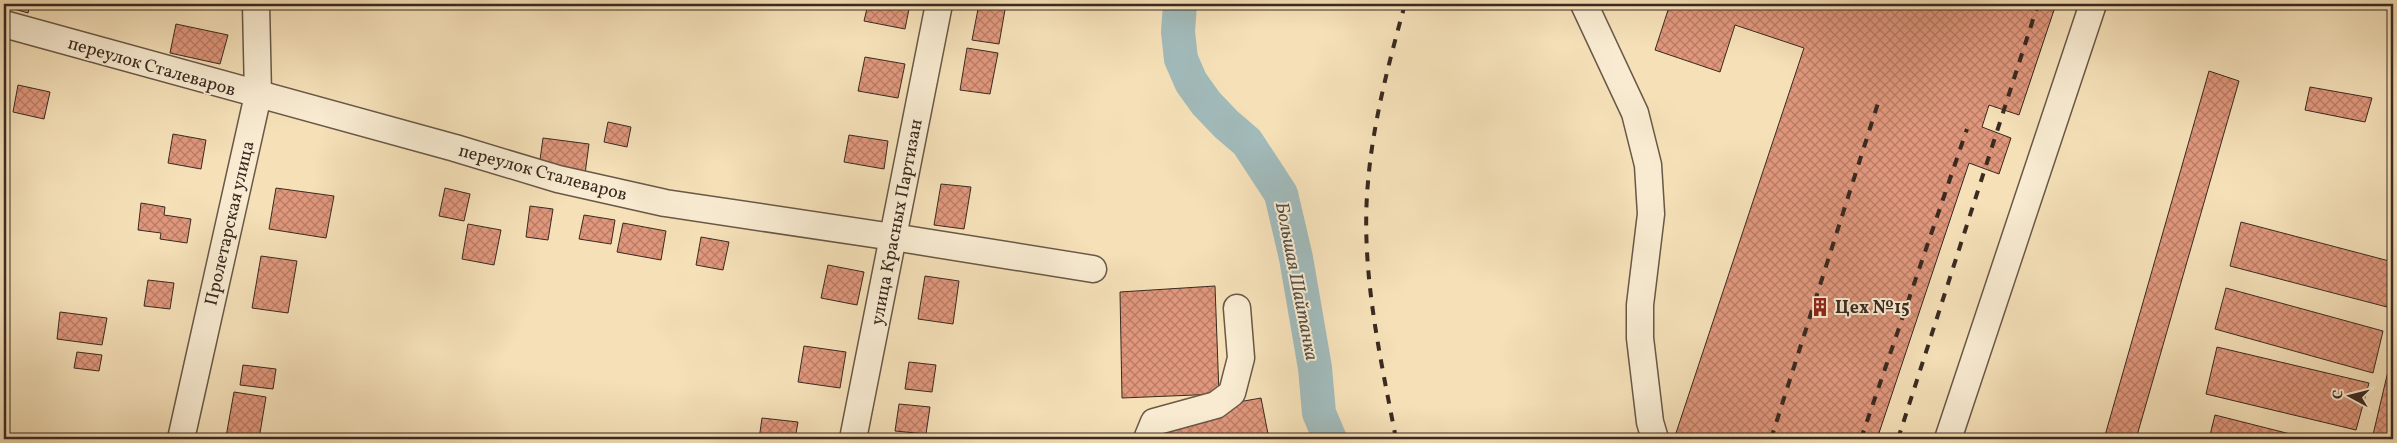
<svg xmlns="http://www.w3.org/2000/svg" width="2397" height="443" viewBox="0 0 2397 443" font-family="Vollkorn,serif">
	<defs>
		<pattern id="building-cross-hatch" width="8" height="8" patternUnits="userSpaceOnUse" patternTransform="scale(1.25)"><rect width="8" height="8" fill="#e0977c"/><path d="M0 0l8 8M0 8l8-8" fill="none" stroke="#b77b65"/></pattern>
	</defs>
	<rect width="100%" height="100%" fill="#f5e0b8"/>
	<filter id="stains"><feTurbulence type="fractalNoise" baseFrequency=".004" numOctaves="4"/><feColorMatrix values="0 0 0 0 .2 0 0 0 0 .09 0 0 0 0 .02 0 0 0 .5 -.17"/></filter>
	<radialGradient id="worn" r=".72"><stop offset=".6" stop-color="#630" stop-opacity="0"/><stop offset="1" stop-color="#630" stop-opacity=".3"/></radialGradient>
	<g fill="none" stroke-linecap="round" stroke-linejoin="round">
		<path stroke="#a1baba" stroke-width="34" d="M1180 4 1178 32 1181 59 1191 82 1206 103 1226 124 1247 142 1281 194 1296 258 1315 368 1319 413 1330 439"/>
	</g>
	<g fill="url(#building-cross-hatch)" stroke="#3a2a20">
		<path d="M4 4H30L28 13 4 6Z"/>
		<path d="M868 4H910L905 29 864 21Z"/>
		<path d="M979 4H1006L999 44 972 40Z"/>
		<path d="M1670 4H2056L2019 115 1989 105 1982 127 2011 138 1999 174 1969 163 1877 439H1674L1804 48 1735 25 1720 72 1655 50Z"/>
		<path d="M176 24 228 35 220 64 170 53Z"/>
		<path d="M967 48 998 53 990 94 960 90Z"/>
		<path d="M865 57 905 64 898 98 858 91Z"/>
		<path d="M2209 71 2239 81 2136 439H2104Z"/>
		<path d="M18 85 50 92 44 119 13 112Z"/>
		<path d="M2310 87 2372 98 2365 122 2305 110Z"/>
		<path d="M608 122 631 127 627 147 604 142Z"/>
		<path d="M173 134 206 140 201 169 168 163Z"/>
		<path d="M849 135 888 141 884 169 844 162Z"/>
		<path d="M543 138 589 144 585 174 539 167Z"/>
		<path d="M941 184 971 187 964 229 934 225Z"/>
		<path d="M276 188 334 196 326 238 269 229Z"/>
		<path d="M445 188 470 194 464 221 439 216Z"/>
		<path d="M141 203 165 207 164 215 191 219 187 243 160 239 161 233 138 230Z"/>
		<path d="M530 206 553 209 548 240 526 237Z"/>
		<path d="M584 215 615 220 611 244 579 239Z"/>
		<path d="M2241 222 2393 262V281L2387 307 2230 266Z"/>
		<path d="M623 223 666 231 661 260 617 252Z"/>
		<path d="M468 224 501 230 494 265 462 259Z"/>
		<path d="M701 237 729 242 723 270 696 265Z"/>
		<path d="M261 256 297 261 288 313 252 308Z"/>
		<path d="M828 265 864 272 857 305 821 298Z"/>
		<path d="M925 276 959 281 953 324 918 319Z"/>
		<path d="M148 280 174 283 170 309 144 306Z"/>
		<path d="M1215 286 1219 394 1122 398 1120 292Z"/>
		<path d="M2226 288 2383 331 2373 373 2215 329Z"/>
		<path d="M60 312 107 318 102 345 57 339Z"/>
		<path d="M804 346 846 352 840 388 798 382Z"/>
		<path d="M2217 347 2369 383 2356 430 2206 394Z"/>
		<path d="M2393 350 2392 439H2372Z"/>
		<path d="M77 352 102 355 99 371 74 368Z"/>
		<path d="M909 362 936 365 932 392 905 389Z"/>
		<path d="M243 365 276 369 273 389 240 385Z"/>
		<path d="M234 392 266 397 259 439 226 437Z"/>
		<path d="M1261 398 1269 439H1163L1161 425 1229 412 1227 404Z"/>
		<path d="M899 404 930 407 926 434 895 431Z"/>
		<path d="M2215 415 2310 439H2209Z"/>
		<path d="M762 418 798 422 795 439H759Z"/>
	</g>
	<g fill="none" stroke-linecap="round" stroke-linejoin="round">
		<g stroke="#695846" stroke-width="29">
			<g id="minor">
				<path d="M1584 4 1635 113 1648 165 1651 214 1640 305V338L1650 422 1655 439"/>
				<path d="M4 24 455 148 558 179 665 203 893 237 1093 269"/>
				<path d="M181 439 258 95 256 4"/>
				<path d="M853 439 939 4"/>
				<path d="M1147 439 1154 422 1216 405 1232 393 1241 358 1237 308"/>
				<path d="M1948 439 2093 4"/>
			</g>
		</g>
		<use href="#minor" stroke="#f8ebd1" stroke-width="26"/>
		<g stroke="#3a2a20" stroke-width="4" stroke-dasharray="9 9" stroke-linecap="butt">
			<path d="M1396 439C1380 355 1360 269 1368 182 1373 122 1389 62 1405 4"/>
			<path d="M1771 439 1879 100"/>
			<path d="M1861 439 1967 129"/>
			<path d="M1898 439 2038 4"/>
		</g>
	</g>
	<defs>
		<g id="building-bare" transform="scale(1.5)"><path d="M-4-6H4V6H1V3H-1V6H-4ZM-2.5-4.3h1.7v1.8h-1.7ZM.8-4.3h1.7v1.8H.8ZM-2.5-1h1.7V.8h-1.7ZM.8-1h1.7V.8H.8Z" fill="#8f2418" stroke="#f8ebd1" stroke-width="2.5" paint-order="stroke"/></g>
	</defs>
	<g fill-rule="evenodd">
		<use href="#building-bare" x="1820" y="307"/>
	</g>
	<g text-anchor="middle" stroke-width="4" stroke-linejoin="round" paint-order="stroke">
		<g font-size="18" fill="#3a2a20" stroke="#f8ebd1">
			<text transform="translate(152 66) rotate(16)" y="6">переулок Сталеваров</text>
			<text transform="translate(543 172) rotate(15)" y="6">переулок Сталеваров</text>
			<text transform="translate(896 222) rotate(-79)" y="6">улица Красных Партизан</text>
			<text transform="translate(229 223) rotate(-77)" y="6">Пролетарская улица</text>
		</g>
		<g font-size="18" font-weight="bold" fill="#3a2a20" stroke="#f8ebd1" text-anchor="start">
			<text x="1835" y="313">Цех №15</text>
		</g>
		<g font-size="19" font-style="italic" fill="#544e46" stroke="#f8ebd1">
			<text transform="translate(1298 281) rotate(79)" y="7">Большая Шайтанка</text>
		</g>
	</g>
	<rect width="2397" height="443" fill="none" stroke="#f5e0b8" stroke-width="20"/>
	<rect x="5" y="5" width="2387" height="433" fill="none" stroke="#3a2a20" stroke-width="2.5"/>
	<rect x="10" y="10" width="2377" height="423" fill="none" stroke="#3a2a20"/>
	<g transform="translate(2350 396) rotate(277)" stroke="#f8ebd1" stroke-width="4" paint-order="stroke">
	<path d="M0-4L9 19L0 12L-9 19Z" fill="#3a2a20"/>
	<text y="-8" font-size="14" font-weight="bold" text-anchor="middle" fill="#3a2a20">С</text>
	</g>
	<rect width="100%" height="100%" filter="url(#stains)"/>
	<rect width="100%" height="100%" fill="url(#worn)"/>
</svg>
